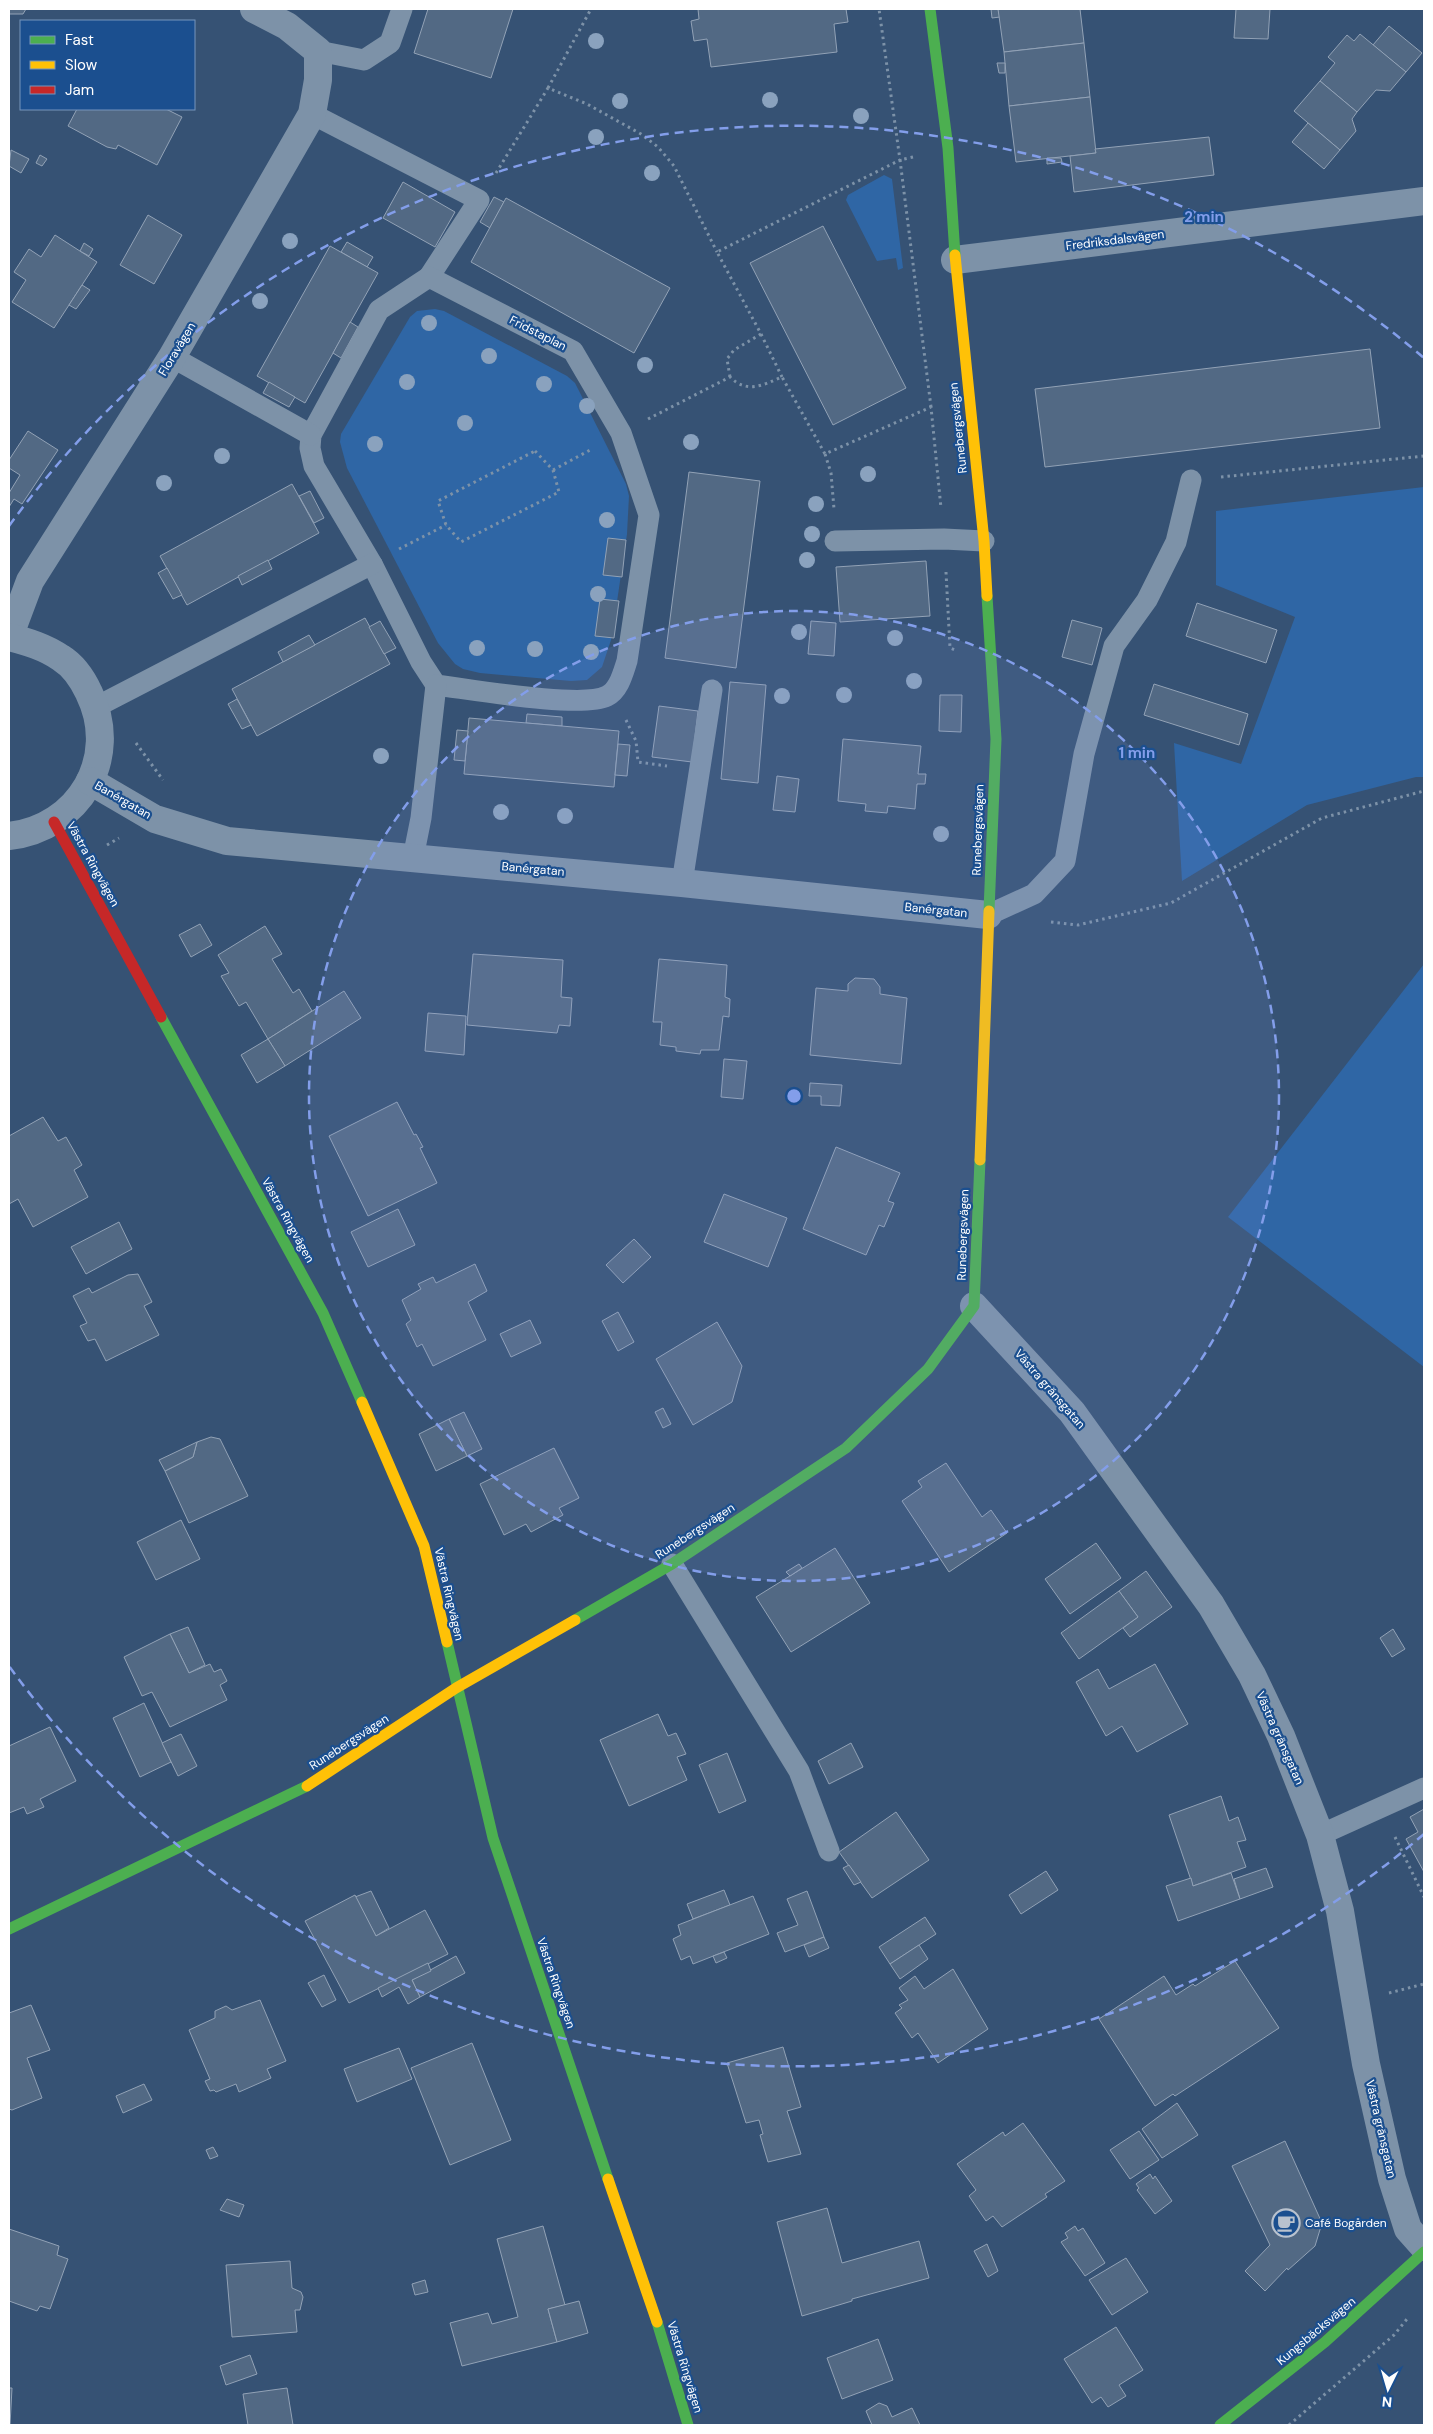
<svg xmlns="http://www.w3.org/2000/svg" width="1433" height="2434" viewBox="0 0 1433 2434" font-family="'DM Sans',sans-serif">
	<rect width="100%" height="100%" fill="#365274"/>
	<g fill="#2f66a5">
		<path d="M884 175 892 179 903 268 898 270 896 258 877 261 846 200 848 195Z"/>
		<path d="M435 309 444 311 567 376 575 383 626 484 629 496 627 534 615 615 611 640 602 667 587 680 571 681 480 673 463 669 455 664 438 643 347 468 340 442 341 434 410 317 417 311Z"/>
		<path d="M1424 487V777H1416L1307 805 1182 881 1174 743 1241 764 1295 617 1216 585V511Z"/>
		<path d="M1424 964V1367L1228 1217Z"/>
	</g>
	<g fill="#526984" stroke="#92a2b6">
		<path d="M9 9H26L23 14H9Z"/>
		<path d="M428 9H513L491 78 414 53Z"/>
		<path d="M698 9H846L848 22 834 24 837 52 711 67 707 39 694 41 691 21 699 19Z"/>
		<path d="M991 9H998L1000 17 992 18Z"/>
		<path d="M998 9H1080L1084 43 1004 52Z"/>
		<path d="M1236 9H1270L1268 39 1234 38Z"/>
		<path d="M1389 26 1422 53 1406 72 1373 45Z"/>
		<path d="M1360 34 1406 72 1390 91 1376 90 1357 112 1320 81 1335 63 1328 57 1347 35 1354 41Z"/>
		<path d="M1084 43 1090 97 1009 106 1004 52Z"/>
		<path d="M997 63H1005V73H999Z"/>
		<path d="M1320 81 1357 112 1352 119 1356 131 1340 150 1294 111Z"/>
		<path d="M1090 97 1096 153 1016 162 1009 106Z"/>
		<path d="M77 109H166L182 117 157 165 118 145 116 149 107 147 68 126Z"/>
		<path d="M1308 123 1340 150 1324 169 1292 142Z"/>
		<path d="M1209 137 1214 175 1074 192 1070 156 1096 153 1095 149Z"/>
		<path d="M11 150 29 159 21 173 9 166Z"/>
		<path d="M40 155 47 159 42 166 36 163Z"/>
		<path d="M1047 158H1061L1062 162 1047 164Z"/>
		<path d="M403 182 455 212 435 247 383 218Z"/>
		<path d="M494 197 504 202 490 228 480 222Z"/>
		<path d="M506 198 670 288 634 353 471 262Z"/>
		<path d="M148 215 182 235 154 284 120 265Z"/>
		<path d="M823 226 906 388 833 425 750 263Z"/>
		<path d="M55 235 97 262 54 328 12 302 26 280 14 272 29 249 41 257Z"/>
		<path d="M347 242 373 257 367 267 341 252Z"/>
		<path d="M84 243 93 249 89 256 80 251Z"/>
		<path d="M330 246 378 273 305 403 257 376Z"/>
		<path d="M82 285 90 290 76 309 69 305Z"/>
		<path d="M350 322 358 327 341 358 333 353Z"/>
		<path d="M1370 349 1380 428 1045 467 1035 389Z"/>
		<path d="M269 382 295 397 289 407 263 393Z"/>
		<path d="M28 431 58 450 22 504 14 499 9 507V493L20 475 9 468V460Z"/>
		<path d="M689 472 760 481 736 668 665 658Z"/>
		<path d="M292 484 319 533 187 605 160 556Z"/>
		<path d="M310 491 324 518 314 523 299 496Z"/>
		<path d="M608 538 626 540 622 577 603 575Z"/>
		<path d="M268 560 272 569 242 585 238 576Z"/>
		<path d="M926 561 930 616 840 622 836 567Z"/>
		<path d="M167 568 182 595 173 599 158 573Z"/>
		<path d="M600 599 619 601 614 638 595 636Z"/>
		<path d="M1197 603 1277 630 1266 663 1186 636Z"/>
		<path d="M365 618 390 664 257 736 232 689Z"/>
		<path d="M1072 620 1102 628 1092 665 1062 657Z"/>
		<path d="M380 621 396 648 384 654 369 627Z"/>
		<path d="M811 621 836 623 834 656 808 654Z"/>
		<path d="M309 635 315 645 283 662 278 652Z"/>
		<path d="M730 682 766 685 758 783 721 779Z"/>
		<path d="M1154 684 1248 714 1239 745 1144 715Z"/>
		<path d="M940 695H962L961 732 939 731Z"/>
		<path d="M237 699 251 725 242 729 228 704Z"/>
		<path d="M659 706 698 711 692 762 652 757Z"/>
		<path d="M527 714 562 717V726L526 723Z"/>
		<path d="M469 718 619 731 614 787 464 774Z"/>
		<path d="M457 730 468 731 465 761 454 760Z"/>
		<path d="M843 739 921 746 918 774H926L925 784H917L915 809 888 806 887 813 865 811 866 804 838 801Z"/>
		<path d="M618 744 630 745 627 776 615 775Z"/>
		<path d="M777 776 799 779 795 812 773 810Z"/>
		<path d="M200 924 212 945 191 957 179 935Z"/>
		<path d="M265 926 282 954 272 959 293 993 299 989 312 1011 268 1039 246 1002 239 1006 221 976 229 973 218 955Z"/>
		<path d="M473 954 563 960 561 997 572 998 570 1026 559 1025 557 1033 467 1025Z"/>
		<path d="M659 959 727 965 725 997 730 999 729 1017 723 1016 719 1050H701L700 1054 676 1051V1047L660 1045 662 1022H653Z"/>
		<path d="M855 978 874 979 880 987V994L907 998 901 1064 810 1055 816 988 848 991V984Z"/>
		<path d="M344 991 361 1018 285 1066 268 1039Z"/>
		<path d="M428 1013 466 1016 464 1055 425 1051Z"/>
		<path d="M268 1039 285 1066 257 1083 241 1055Z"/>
		<path d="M724 1059 747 1061 743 1099 721 1097Z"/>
		<path d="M810 1083 842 1085 840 1106 821 1105V1096H809Z"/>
		<path d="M397 1102 414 1135 416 1134 423 1147 420 1148 437 1183 368 1216 329 1136Z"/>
		<path d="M43 1117 58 1141 66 1137 82 1165 74 1170 88 1197 33 1227 18 1199 9 1204V1136Z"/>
		<path d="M836 1147 900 1173 888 1201 894 1203 884 1227 879 1225 866 1255 803 1229Z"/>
		<path d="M724 1194 787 1218 768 1267 704 1242Z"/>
		<path d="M398 1209 415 1245 368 1267 351 1232Z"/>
		<path d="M119 1222 132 1249 86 1274 71 1247Z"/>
		<path d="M634 1239 651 1257 623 1283 606 1265Z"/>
		<path d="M475 1264 487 1291 468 1302 486 1340 433 1366 422 1344 417 1347 406 1324 411 1320 402 1300 421 1289 418 1284 433 1277 436 1283Z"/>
		<path d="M138 1274 152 1302 144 1306 159 1335 106 1361 95 1339 88 1341 80 1326 87 1323 73 1296 89 1288 92 1293 128 1275Z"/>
		<path d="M618 1312 634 1342 618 1351 602 1321Z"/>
		<path d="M530 1320 541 1343 511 1357 500 1334Z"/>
		<path d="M717 1322 742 1366 732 1402 693 1425 656 1359Z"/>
		<path d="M663 1408 671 1424 663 1428 655 1412Z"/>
		<path d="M464 1412 482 1449 467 1456 449 1419Z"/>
		<path d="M449 1419 467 1456 436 1471 419 1434Z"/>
		<path d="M211 1437 220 1439 248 1496 189 1523 165 1471 193 1457 197 1442Z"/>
		<path d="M197 1442 193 1457 165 1471 159 1460Z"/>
		<path d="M554 1448 579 1498 559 1508 563 1515 531 1532 526 1524 504 1535 480 1484Z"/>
		<path d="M946 1463 982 1517 991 1510 1007 1533 949 1572 902 1501 922 1487 918 1481Z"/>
		<path d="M181 1520 200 1559 156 1580 137 1542Z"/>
		<path d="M1096 1543 1121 1578 1070 1614 1045 1579Z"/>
		<path d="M835 1548 870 1603 791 1652 756 1597Z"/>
		<path d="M799 1564 802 1568 790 1576 786 1572Z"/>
		<path d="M1146 1571 1172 1607 1130 1637 1123 1628 1138 1617 1119 1591Z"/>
		<path d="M1119 1591 1138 1617 1079 1659 1061 1633Z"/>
		<path d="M188 1627 205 1665 189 1673 170 1634Z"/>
		<path d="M1393 1629 1405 1649 1392 1657 1380 1638Z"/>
		<path d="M170 1634 189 1673 210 1664 214 1672 221 1669 227 1681 220 1685 227 1700 170 1727 152 1692 142 1696 124 1657Z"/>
		<path d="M1155 1664 1188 1724 1137 1752 1122 1726 1106 1736 1076 1682 1098 1669 1109 1689Z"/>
		<path d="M144 1703 171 1762 140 1777 113 1718Z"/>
		<path d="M658 1714 668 1736 676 1733 686 1754 677 1757 687 1780 629 1806 600 1740Z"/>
		<path d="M50 1727 76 1781 40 1799 44 1807 27 1814 24 1807 9 1813V1746Z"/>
		<path d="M181 1734 197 1766 178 1776 162 1743Z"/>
		<path d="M851 1743 863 1767 829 1784 818 1761Z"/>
		<path d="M727 1753 746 1801 719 1813 699 1765Z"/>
		<path d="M1221 1796 1229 1821 1238 1817 1246 1840 1237 1842 1246 1867 1193 1886 1169 1815Z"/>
		<path d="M1424 1809V1872L1406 1839 1418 1832 1410 1817Z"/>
		<path d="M896 1812 929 1860 872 1898 839 1852Z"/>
		<path d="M849 1865 861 1882 854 1885 843 1868Z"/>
		<path d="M1266 1868 1273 1887 1240 1899 1234 1879Z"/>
		<path d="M1046 1871 1058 1890 1021 1914 1009 1895Z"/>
		<path d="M1231 1873 1240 1899 1178 1921 1166 1886 1191 1878 1193 1886Z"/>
		<path d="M724 1890 730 1905 693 1919 687 1904Z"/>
		<path d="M371 1891 389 1928 376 1936 355 1897Z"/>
		<path d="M807 1891 824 1937 785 1952 777 1933 798 1925 787 1899Z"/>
		<path d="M355 1895 376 1936 425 1910 448 1954 349 2003 305 1921Z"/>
		<path d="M753 1896 769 1934 693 1964 690 1956 681 1960 673 1939 681 1935 678 1925Z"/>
		<path d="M925 1917 936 1934 890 1964 879 1947Z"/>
		<path d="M824 1937 829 1948 809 1957 804 1945Z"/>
		<path d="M919 1945 928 1959 900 1979 890 1964Z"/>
		<path d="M724 1952 727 1958 716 1963 713 1956Z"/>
		<path d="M456 1956 465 1973 420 1997 412 1980Z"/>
		<path d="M1235 1961 1279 2028 1175 2096 1173 2094 1155 2106 1099 2019 1164 1976 1176 1995 1193 1984 1195 1986Z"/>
		<path d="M428 1963 431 1971 412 1980 420 1997 408 2004 399 1987 382 1997 378 1988Z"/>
		<path d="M953 1969 988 2029 938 2063 918 2033 912 2038 895 2013 902 2008 899 2005 908 2000 899 1988 915 1976 924 1989Z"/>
		<path d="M324 1975 336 2000 322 2007 308 1983Z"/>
		<path d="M260 2000 286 2061 267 2069 271 2078 239 2092 236 2084 216 2092 214 2090 210 2091 205 2081 210 2079 189 2030 215 2018V2011L226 2006 232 2010Z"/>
		<path d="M31 2005 50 2050 27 2058 42 2098 12 2110 9 2109V2013Z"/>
		<path d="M472 2043 511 2140 450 2165 411 2068Z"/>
		<path d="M783 2047 801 2107 787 2111 801 2154 768 2162 760 2135 763 2134 759 2120 746 2123 727 2063Z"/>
		<path d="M399 2048 412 2079 357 2102 344 2069Z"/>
		<path d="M144 2084 152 2100 123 2113 116 2096Z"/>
		<path d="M1177 2103 1198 2135 1162 2158 1142 2129Z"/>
		<path d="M1023 2123 1065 2181 1045 2194 1047 2197 1002 2227 993 2216 986 2221 969 2196 976 2190 957 2164 1003 2132 1005 2136Z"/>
		<path d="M1139 2131 1159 2160 1130 2179 1110 2150Z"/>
		<path d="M1285 2141 1322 2223 1315 2246 1288 2270 1287 2268 1265 2291 1245 2271 1270 2245 1232 2166Z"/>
		<path d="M213 2147 218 2156 210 2159 206 2150Z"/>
		<path d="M1150 2174 1153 2179 1155 2176 1172 2201 1155 2214 1137 2190 1139 2188 1136 2184Z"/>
		<path d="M227 2199 244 2205 239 2217 220 2210Z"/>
		<path d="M827 2208 842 2263 919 2241 929 2278 852 2299V2301L802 2316 777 2222Z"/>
		<path d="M543 2226 565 2305 548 2309 557 2342 462 2366 450 2323 488 2313 492 2324 518 2317 497 2239Z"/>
		<path d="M1075 2226 1078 2231 1083 2228 1105 2263 1085 2276 1061 2242 1068 2238 1065 2233Z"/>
		<path d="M9 2229 59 2246 57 2255 68 2259 50 2309 40 2306 37 2311 9 2301Z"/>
		<path d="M987 2244 998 2271 988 2277 974 2251Z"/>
		<path d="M1126 2258 1148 2292 1112 2315 1089 2280Z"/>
		<path d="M290 2261 292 2288 301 2292 303 2297 300 2310H295L297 2332 232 2337 226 2265Z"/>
		<path d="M425 2280 428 2292 415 2295 412 2284Z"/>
		<path d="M579 2301 588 2333 557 2342 548 2309Z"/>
		<path d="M1116 2327 1143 2370 1119 2385 1126 2396 1108 2407 1101 2397 1092 2403 1064 2359Z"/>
		<path d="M878 2339 893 2380 842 2399 827 2358Z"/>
		<path d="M250 2355 257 2374 226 2385 220 2366Z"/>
		<path d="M9 2388H12L10 2425H9Z"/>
		<path d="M287 2388 293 2425H248L243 2394Z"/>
		<path d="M879 2403 887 2406 892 2417 912 2408 920 2425H872L866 2411Z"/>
	</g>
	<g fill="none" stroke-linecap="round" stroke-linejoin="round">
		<g stroke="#7d92a8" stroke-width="3" stroke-dasharray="2.5 4" stroke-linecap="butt">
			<path d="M548 88 591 9"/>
			<path d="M913 157 900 160 931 407"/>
			<path d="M496 173 548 88 587 104 641 134 658 147 674 166 717 252"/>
			<path d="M761 334 782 377"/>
			<path d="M730 377 727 359 734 350 761 334 717 252 900 160 879 9"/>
			<path d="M648 419 730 377C747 394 763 385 782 377L825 454 931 407 941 508"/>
			<path d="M535 451 553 470 559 492 461 542 446 525 438 501Z"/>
			<path d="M825 454 831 473 834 509"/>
			<path d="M553 470 592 449"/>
			<path d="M1221 477 1424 456"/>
			<path d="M399 549 446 525"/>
			<path d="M946 572 950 648 955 650"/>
			<path d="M626 720 636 741 638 762 667 766"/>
			<path d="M136 743 163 780"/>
			<path d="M107 845 119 838"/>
			<path d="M1051 922 1078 925 1171 903 1322 818 1424 791"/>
			<path d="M1395 1837 1424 1897"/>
			<path d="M1389 1993 1424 1984"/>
			<path d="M1289 2425 1394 2335 1407 2319"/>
		</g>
		<g stroke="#7d92a8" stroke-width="21">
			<path d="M318 51 364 60 390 43 402 9"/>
			<path d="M312 114 479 200 429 277"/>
			<path d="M429 277 573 351 621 433 649 515 627 661C623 673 619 690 607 696 582 709 469 689 436 685L421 662 372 564 314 466 310 448 311 435 379 310Z"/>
			<path d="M172 357 311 435"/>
			<path d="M835 541 944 539 984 541"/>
			<path d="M96 707 372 564"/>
			<path d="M413 858 421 818 436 685"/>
			<path d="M682 883 712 690"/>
			<path d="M988 915 1034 894 1065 861 1084 754 1114 646 1147 600 1176 542 1191 480"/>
			<path d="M672 1564 799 1771 829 1851"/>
			<path d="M1320 1835 1424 1788"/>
		</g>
		<g stroke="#7d92a8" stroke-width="28">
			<path d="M955 260 1424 201"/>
			<path d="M9 637 30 581 172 357 312 114 318 80V51L287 26 254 9"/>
			<path d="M9 637C28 642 45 647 61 658 74 666 83 680 89 693 121 758 79 828 9 836"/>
			<path d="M90 781 155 819 227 841 682 883 988 915"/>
			<path d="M974 1306 1072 1412 1211 1605 1252 1675 1281 1736 1320 1835 1340 1911 1366 2064 1392 2179 1408 2229 1424 2247"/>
		</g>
		<g stroke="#4caf50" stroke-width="11">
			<path d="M930 9 948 148 955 255"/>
			<path d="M987 596 996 739 989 911"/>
			<path d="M161 1017 323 1313 362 1402"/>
			<path d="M575 1620 672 1564 846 1448 928 1369 974 1306 980 1160"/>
			<path d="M447 1642 493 1838 608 2179"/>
			<path d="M9 1929 307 1786"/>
			<path d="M657 2322 688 2425"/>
			<path d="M1220 2425 1325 2342 1424 2252"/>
		</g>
		<g stroke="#ffc107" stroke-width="11">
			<path d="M955 255 984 541 987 596"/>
			<path d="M980 1160 989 911"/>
			<path d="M362 1402 424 1546 447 1642"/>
			<path d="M307 1786 456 1688 575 1620"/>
			<path d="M608 2179 657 2322"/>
		</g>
		<path stroke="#c62828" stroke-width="11" d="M54 822 161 1017"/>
	</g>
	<g fill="#8aa2be">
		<circle cx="596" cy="41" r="8"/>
		<circle cx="770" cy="100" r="8"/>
		<circle cx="620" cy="101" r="8"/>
		<circle cx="861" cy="116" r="8"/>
		<circle cx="596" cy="137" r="8"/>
		<circle cx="652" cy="173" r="8"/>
		<circle cx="290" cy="241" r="8"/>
		<circle cx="260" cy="301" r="8"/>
		<circle cx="429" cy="323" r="8"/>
		<circle cx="489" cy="356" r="8"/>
		<circle cx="645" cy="365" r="8"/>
		<circle cx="407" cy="382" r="8"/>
		<circle cx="544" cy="384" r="8"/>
		<circle cx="587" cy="406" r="8"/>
		<circle cx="465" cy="423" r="8"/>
		<circle cx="691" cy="442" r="8"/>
		<circle cx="375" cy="444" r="8"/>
		<circle cx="222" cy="456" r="8"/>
		<circle cx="868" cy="474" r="8"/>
		<circle cx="164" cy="483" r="8"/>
		<circle cx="816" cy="504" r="8"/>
		<circle cx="607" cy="520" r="8"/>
		<circle cx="812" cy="534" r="8"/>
		<circle cx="807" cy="560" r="8"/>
		<circle cx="598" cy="594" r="8"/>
		<circle cx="799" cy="632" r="8"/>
		<circle cx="895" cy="638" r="8"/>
		<circle cx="477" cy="648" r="8"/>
		<circle cx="535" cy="649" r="8"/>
		<circle cx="591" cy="652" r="8"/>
		<circle cx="914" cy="681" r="8"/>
		<circle cx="844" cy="695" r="8"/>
		<circle cx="782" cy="696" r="8"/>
		<circle cx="381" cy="756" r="8"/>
		<circle cx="501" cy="812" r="8"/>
		<circle cx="565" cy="816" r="8"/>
		<circle cx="941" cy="834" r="8"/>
	</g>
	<circle cx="794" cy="1096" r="485" fill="#839eea" fill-opacity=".12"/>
	<g fill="none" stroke="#839eea" stroke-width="2.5" stroke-dasharray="9 6">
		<circle cx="794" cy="1096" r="485"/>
		<path d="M1424 1834A970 970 0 0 1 9 1666M9 526A970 970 0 0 1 1424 358"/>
	</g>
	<defs>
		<g id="cafe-ring" transform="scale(1.4375)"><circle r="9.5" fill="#1b4f8f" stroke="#b9c2ce" stroke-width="1.5"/><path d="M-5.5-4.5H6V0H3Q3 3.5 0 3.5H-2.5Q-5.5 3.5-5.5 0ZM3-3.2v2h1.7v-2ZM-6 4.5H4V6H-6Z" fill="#b9c2ce"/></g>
	</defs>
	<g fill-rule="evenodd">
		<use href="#cafe-ring" x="1286" y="2223"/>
	</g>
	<g text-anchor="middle" stroke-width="4.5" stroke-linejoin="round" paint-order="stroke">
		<g font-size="12" fill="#fff" stroke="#1b4f8f">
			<text transform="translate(1115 240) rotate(-7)" y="4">Fredriksdalsvägen</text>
			<text transform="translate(538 333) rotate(27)" y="4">Fridstaplan</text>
			<text transform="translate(177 349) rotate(-59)" y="4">Floravägen</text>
			<text transform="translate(958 428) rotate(-96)" y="4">Runebergsvägen</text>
			<text transform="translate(123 800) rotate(30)" y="4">Banérgatan</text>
			<text transform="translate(978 830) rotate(-88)" y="4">Runebergsvägen</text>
			<text transform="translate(93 864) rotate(61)" y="4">Västra Ringvägen</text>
			<text transform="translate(533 869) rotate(5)" y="4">Banérgatan</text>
			<text transform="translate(936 910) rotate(6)" y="4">Banérgatan</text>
			<text transform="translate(288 1220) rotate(61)" y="4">Västra Ringvägen</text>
			<text transform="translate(963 1235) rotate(-88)" y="4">Runebergsvägen</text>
			<text transform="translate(1050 1389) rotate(49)" y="4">Västra gränsgatan</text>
			<text transform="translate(695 1531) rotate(-33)" y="4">Runebergsvägen</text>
			<text transform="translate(449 1594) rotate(77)" y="4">Västra Ringvägen</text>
			<text transform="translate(1280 1738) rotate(66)" y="4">Västra gränsgatan</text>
			<text transform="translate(349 1742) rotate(-33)" y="4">Runebergsvägen</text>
			<text transform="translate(556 1983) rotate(71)" y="4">Västra Ringvägen</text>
			<text transform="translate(1381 2129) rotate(77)" y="4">Västra gränsgatan</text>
			<text transform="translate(1316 2331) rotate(-40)" y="4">Kungsbäcksvägen</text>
			<text transform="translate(685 2367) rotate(73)" y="4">Västra Ringvägen</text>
		</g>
		<g font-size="12" fill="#fff" stroke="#1b4f8f" text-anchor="start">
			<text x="1305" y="2227">Café Bogården</text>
		</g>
	</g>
	<circle cx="794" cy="1096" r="8" fill="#839eea" stroke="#1b4f8f" stroke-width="2.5"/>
	<g font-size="15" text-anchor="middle" font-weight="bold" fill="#839eea" stroke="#1b4f8f" stroke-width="4.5" stroke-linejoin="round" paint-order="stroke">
		<text x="1204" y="222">2 min</text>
		<text x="1137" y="758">1 min</text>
	</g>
	<rect width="1433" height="2434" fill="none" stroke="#ffffff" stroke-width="20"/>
	<rect x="20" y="20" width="175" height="90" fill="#1b4f8f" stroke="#7695bc"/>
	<rect x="30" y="36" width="25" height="8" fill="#4caf50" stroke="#7695bc"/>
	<text x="65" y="45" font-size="15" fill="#ffffff">Fast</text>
	<rect x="30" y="61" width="25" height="8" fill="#ffc107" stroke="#7695bc"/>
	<text x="65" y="70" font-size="15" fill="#ffffff">Slow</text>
	<rect x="30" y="86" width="25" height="8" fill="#c62828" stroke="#7695bc"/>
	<text x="65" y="95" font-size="15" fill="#ffffff">Jam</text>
	<g transform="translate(1388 2389) rotate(185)" stroke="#1b4f8f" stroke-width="4" paint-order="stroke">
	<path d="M0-4L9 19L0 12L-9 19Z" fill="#ffffff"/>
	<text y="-8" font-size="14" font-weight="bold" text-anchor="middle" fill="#ffffff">N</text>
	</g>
</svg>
